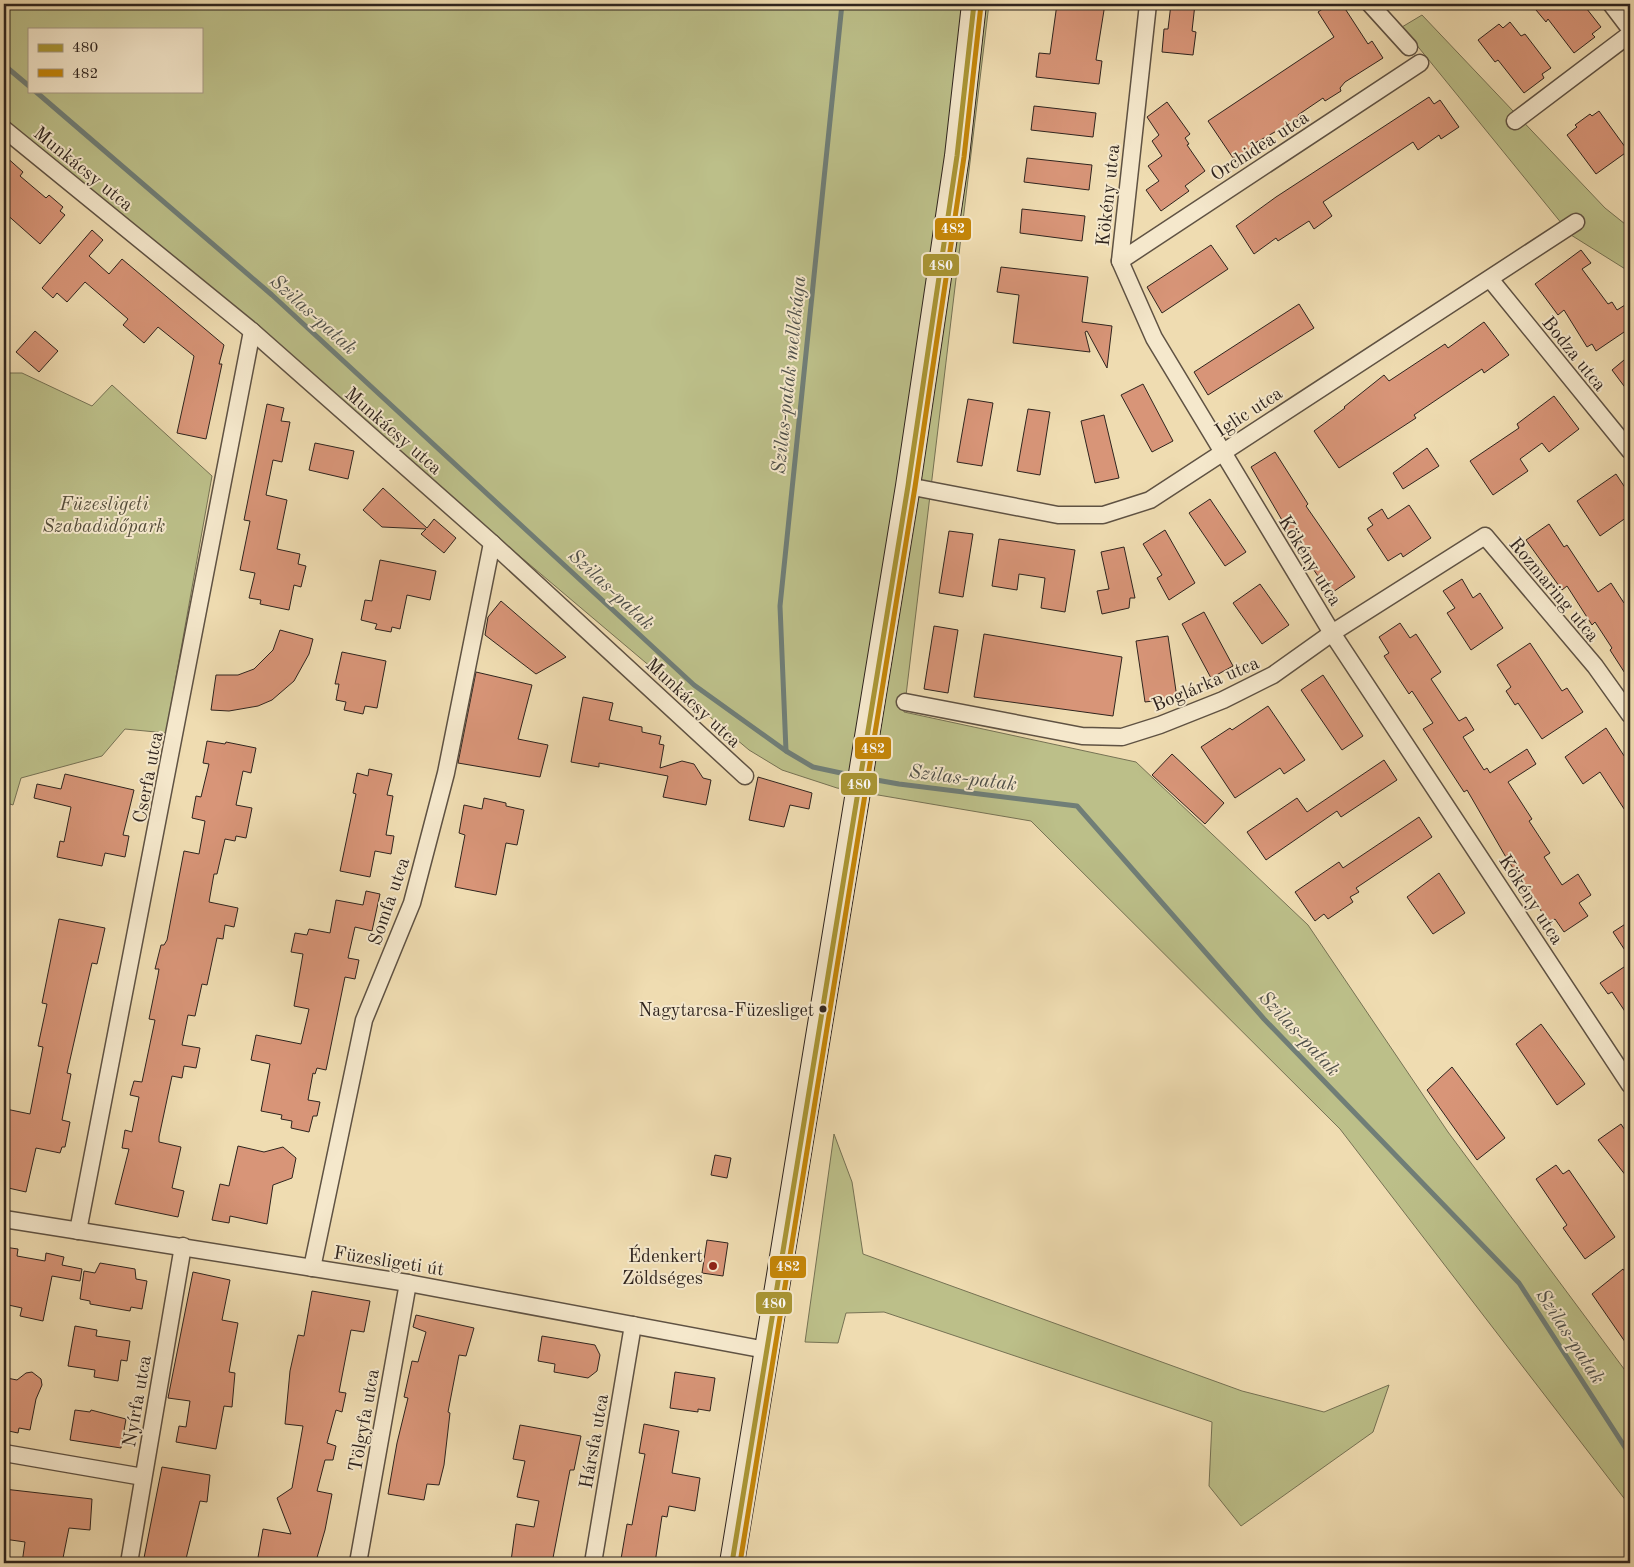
<svg xmlns="http://www.w3.org/2000/svg" width="1634" height="1567" viewBox="0 0 1634 1567" font-family="'Old Standard TT',serif">
	<rect width="100%" height="100%" fill="#efdcb1"/>
	<filter id="stains"><feTurbulence type="fractalNoise" baseFrequency=".004" numOctaves="4"/><feColorMatrix values="0 0 0 0 .2 0 0 0 0 .09 0 0 0 0 .02 0 0 0 .5 -.17"/></filter>
	<radialGradient id="worn" r=".72"><stop offset=".6" stop-color="#630" stop-opacity="0"/><stop offset="1" stop-color="#630" stop-opacity=".3"/></radialGradient>
	<g fill="#bcbf89" stroke="#767254" fill-rule="evenodd">
		<path d="M4 4H989L904 712 1136 762 1308 925 1448 1132 1630 1377V1506L1340 1129 1031 821 837 788 782 770 749 750 4 120ZM29 29H201V91H29Z"/>
		<path d="M1422 15 1605 208 1630 228V272L1571 235 1402 27Z"/>
		<path d="M4 373H22L92 406 112 385 212 476 166 733 125 729 102 756 21 778 13 805 4 802Z"/>
		<path d="M834 1134 852 1182 863 1254 1242 1391 1324 1412 1389 1385 1373 1432 1241 1526 1209 1486 1212 1422 884 1312 846 1313 838 1343 805 1342Z"/>
	</g>
	<g fill="none" stroke-linecap="round" stroke-linejoin="round">
		<g stroke="#707e77" stroke-width="5">
			<path d="M4 65 29 86"/>
			<path d="M35 91 272 295 694 685 786 751 813 767 855 776"/>
			<path d="M786 751 780 606 842 4"/>
			<path d="M865 778 899 784 1077 806 1264 1019 1519 1283 1630 1455"/>
		</g>
	</g>
	<g fill="#d89578" stroke="#2f241e">
		<path d="M1057 4H1105L1096 60 1102 61 1099 84 1036 77 1039 53 1050 54Z"/>
		<path d="M1171 4H1195L1192 31 1196 32 1193 55 1162 52 1164 29H1168Z"/>
		<path d="M1330 4H1342L1368 44 1372 41 1383 58 1345 82 1340 88 1341 91 1325 101 1323 98 1298 115 1300 118 1255 143 1258 146 1241 157 1239 154 1233 158 1208 121 1334 37 1318 12Z"/>
		<path d="M1531 4H1583L1601 27 1592 34 1595 37 1574 53 1548 19 1546 22Z"/>
		<path d="M1510 22 1521 36 1525 34 1551 68 1542 74 1544 78 1524 93 1498 60 1495 62 1478 40 1499 24 1503 28Z"/>
		<path d="M1429 97 1434 104 1440 100 1459 127 1441 139 1439 135 1418 150 1413 142 1323 202 1332 216 1314 229 1309 221 1278 241 1276 238 1254 254 1236 226 1276 197Z"/>
		<path d="M1167 102 1190 134 1185 138 1189 144 1187 145 1205 171 1185 186 1189 191 1161 211 1146 190 1159 181 1148 166 1162 156 1152 141 1159 135 1147 117Z"/>
		<path d="M1034 106 1096 113 1093 137 1031 130Z"/>
		<path d="M1599 111 1628 151 1596 174 1567 135 1577 127 1575 125 1590 114 1592 116Z"/>
		<path d="M4 155 23 172 20 176 46 198 49 195 63 207 60 211 65 215 40 244 4 212Z"/>
		<path d="M1027 158 1092 165 1089 190 1024 182Z"/>
		<path d="M1022 209 1085 216 1082 241 1020 233Z"/>
		<path d="M92 230 103 240 89 256 109 274 122 259 224 345 219 364H222L206 439 177 433 194 356 158 327 144 343 123 325 128 319 85 282 67 302 57 293 53 298 42 288Z"/>
		<path d="M1211 245 1228 269 1162 313 1147 287Z"/>
		<path d="M1581 250 1591 263 1582 269 1608 304 1612 302 1617 310 1625 305 1630 314V328L1596 351 1592 344 1587 347 1564 310 1558 315 1535 284Z"/>
		<path d="M1001 267 1088 277 1082 322 1112 326 1107 368 1087 331 1085 332 1090 352 1013 343 1019 295 997 292Z"/>
		<path d="M1299 304 1314 328 1208 395 1194 372Z"/>
		<path d="M1484 322 1509 355 1484 373 1482 369 1414 415 1416 418 1339 468 1314 431 1345 408 1344 407 1384 375 1389 381 1445 344 1448 348Z"/>
		<path d="M35 331 58 351 39 372 16 352Z"/>
		<path d="M1630 355V394L1612 370Z"/>
		<path d="M1143 384 1173 441 1152 452 1121 395Z"/>
		<path d="M1554 396 1579 429 1549 452 1542 443 1520 459 1528 471 1493 495 1470 461 1519 428 1517 424Z"/>
		<path d="M968 399 993 403 982 466 957 462Z"/>
		<path d="M267 404 284 408 281 421 290 422 282 462 273 460 266 495 287 500 277 549 300 554 298 564 306 566 301 587 294 585 289 610 260 604 261 600 249 598 255 573 240 570 250 521 244 520Z"/>
		<path d="M1028 409 1050 412 1040 475 1017 471Z"/>
		<path d="M1104 415 1119 478 1095 483 1081 421Z"/>
		<path d="M315 443 354 451 348 479 309 470Z"/>
		<path d="M1427 448 1439 466 1403 489 1393 473Z"/>
		<path d="M1275 452 1308 504 1306 506 1355 577 1330 594 1293 539 1251 467Z"/>
		<path d="M1616 474 1630 495V515L1600 536 1577 501Z"/>
		<path d="M383 488 427 528 434 519 456 538 444 553 421 534 426 529 382 527 363 510Z"/>
		<path d="M1210 499 1246 552 1225 566 1189 513Z"/>
		<path d="M1409 505 1431 538 1403 557 1401 553 1388 561 1367 529 1373 525 1368 518 1382 509 1388 519Z"/>
		<path d="M1549 524 1564 547 1567 545 1598 592 1611 583 1624 603 1630 599V681L1610 650 1612 648 1595 622 1592 625 1567 586 1562 590 1526 540Z"/>
		<path d="M1165 530 1195 583 1169 600 1157 578 1162 575 1143 544Z"/>
		<path d="M949 531 973 534 963 597 939 593Z"/>
		<path d="M999 539 1075 550 1065 612 1041 608 1045 578 1019 574 1017 590 992 586Z"/>
		<path d="M1124 547 1135 598H1130L1129 608 1102 614 1097 591 1109 589 1101 552Z"/>
		<path d="M380 560 436 571 430 600 407 595 400 629 392 627 391 632 375 629 377 624 361 620 365 600 372 601Z"/>
		<path d="M1462 579 1473 598 1480 593 1503 628 1471 650 1447 613 1455 608 1443 591Z"/>
		<path d="M1260 584 1289 625 1262 644 1233 603Z"/>
		<path d="M501 601 566 657 536 674 485 635 488 617Z"/>
		<path d="M1204 612 1233 666 1211 678 1182 624Z"/>
		<path d="M1400 623 1410 638 1416 634 1441 672 1431 679 1459 721 1466 717 1474 730 1463 737 1484 770 1487 768 1490 773 1527 749 1536 764 1508 782 1532 819 1529 821 1550 853 1544 857 1562 885 1578 874 1591 895 1579 903 1588 916 1564 932 1555 919 1549 923 1507 859 1467 790 1464 792 1423 729 1433 723 1412 691 1409 694 1384 656 1389 653 1379 637Z"/>
		<path d="M934 626 958 630 948 693 924 689Z"/>
		<path d="M280 630 313 639 309 654 294 681 272 700 258 706 229 711 211 710 216 675H238L254 669 273 650Z"/>
		<path d="M984 634 1122 657 1113 716 974 697Z"/>
		<path d="M1168 636 1177 698 1145 702 1136 641Z"/>
		<path d="M1530 643 1562 691 1567 688 1583 712 1542 739 1518 703 1515 705 1506 691 1511 687 1497 665Z"/>
		<path d="M342 652 386 661 377 708 365 706 363 714 344 710 346 702 336 700 339 684H335Z"/>
		<path d="M476 672 532 685 518 739 548 745 540 777 458 763Z"/>
		<path d="M1323 675 1363 736 1342 750 1301 690Z"/>
		<path d="M583 697 613 703 609 720 642 727V732L661 736 659 744 664 745 660 768 682 761 694 764 703 778 711 780 706 805 663 797 668 776 599 763V767L571 762Z"/>
		<path d="M1268 706 1305 760 1284 774 1280 768 1235 798 1201 747 1230 728 1232 730Z"/>
		<path d="M1606 728 1630 765V818L1600 772 1583 784 1565 757Z"/>
		<path d="M207 741 225 744 226 742 256 748 251 773 243 771 236 805 252 808 246 838 236 836 235 841 225 839 217 874H214L209 902 238 908 234 927 225 925 223 939 217 938 207 985 202 984 195 1016 188 1015 182 1045 200 1048 196 1068 184 1066 182 1078 172 1076 159 1137V1142L181 1147 172 1188 184 1191 178 1217 115 1204 129 1149 122 1148 125 1130 132 1132 139 1097 130 1095 134 1081 142 1082 155 1020 149 1019 158 975 159 969H155L161 945H164L167 940 184 851 199 854 205 821 192 818 196 796 201 797 209 764 203 763Z"/>
		<path d="M1172 754 1224 803 1205 824 1152 775Z"/>
		<path d="M1384 760 1397 780 1341 817 1337 811 1266 860 1247 832 1297 798 1307 812Z"/>
		<path d="M369 769 392 774 387 795 393 796 386 835 394 836 391 854 375 851 370 877 340 871 356 794 353 793 357 773 368 776Z"/>
		<path d="M65 774 134 790 123 835 129 836 125 857 105 853 102 866 57 857 60 841 64 842 71 807 34 798 37 784 61 789Z"/>
		<path d="M758 777 812 793 809 809 790 805 784 827 749 820Z"/>
		<path d="M484 798 506 803V806L524 810 517 845 506 843 496 895 455 887 465 835 459 833 464 805 482 809Z"/>
		<path d="M1419 817 1432 837 1356 888 1359 892 1350 897 1353 902 1328 919 1324 914 1315 921 1295 892 1339 862 1343 868Z"/>
		<path d="M1439 873 1465 913 1433 934 1407 897Z"/>
		<path d="M366 891 380 894 372 931 355 927 348 958 359 960 355 979 345 977 326 1070 317 1068 315 1074 313 1073 308 1100 320 1102 317 1116H313L309 1132 291 1128 292 1121 281 1119 282 1115 261 1111 270 1064 251 1060 256 1035 301 1044 309 1009 294 1006 303 954 291 952 295 933 307 935 309 929 330 933 336 900 363 905Z"/>
		<path d="M59 919 105 928 97 964 92 963 67 1073 71 1074 62 1120 70 1122 65 1147H62L60 1153 36 1148 26 1192 4 1187V1118L6 1109 30 1114 43 1047 38 1046 47 1004 42 1003Z"/>
		<path d="M1630 921V958L1613 932Z"/>
		<path d="M1630 963V1019L1612 992 1608 994 1600 983Z"/>
		<path d="M1541 1024 1585 1084 1557 1105 1516 1044Z"/>
		<path d="M1452 1067 1505 1138 1477 1160 1427 1090Z"/>
		<path d="M1621 1124 1630 1138V1181L1598 1140Z"/>
		<path d="M238 1146 264 1152 283 1147 296 1158 292 1178 273 1185 267 1224 230 1216 229 1223 212 1220 220 1184 229 1186Z"/>
		<path d="M715 1155 731 1158 727 1178 711 1175Z"/>
		<path d="M1556 1165 1563 1174 1569 1170 1615 1237 1585 1259 1563 1228 1567 1225 1536 1179Z"/>
		<path d="M707 1240 728 1243 723 1276 702 1273Z"/>
		<path d="M4 1247 18 1249 17 1256 45 1261 46 1253 64 1257 62 1265 82 1269 80 1281 52 1276 43 1321 20 1316 22 1308 4 1304Z"/>
		<path d="M100 1263 135 1269 136 1279 147 1281 142 1309 131 1307 130 1311 90 1304V1301L80 1299 84 1271 95 1273Z"/>
		<path d="M1623 1269 1630 1279V1349L1592 1294Z"/>
		<path d="M193 1272 230 1280 222 1320 238 1323 229 1372 235 1373 232 1407 224 1406 216 1449 176 1442 179 1426 186 1427 190 1401 168 1398Z"/>
		<path d="M312 1291 370 1301 364 1332 351 1330 339 1392 346 1393 342 1412 336 1410 327 1443 336 1446 333 1460H325L317 1491 332 1494 325 1530 316 1561 257 1563 263 1529 291 1534 277 1498 292 1488 303 1426 285 1424 290 1371 298 1335 304 1336Z"/>
		<path d="M416 1315 474 1328 466 1356 459 1355 448 1412 450 1413 444 1465 439 1485 427 1484 424 1500 388 1494 397 1443 408 1398 404 1397 412 1361 418 1362 426 1332 413 1327Z"/>
		<path d="M75 1326 97 1330 96 1336 130 1341 127 1361 121 1360 118 1381 94 1377 95 1370 68 1366Z"/>
		<path d="M542 1336 595 1345 600 1355 597 1371 588 1378 554 1372 555 1364 538 1361Z"/>
		<path d="M32 1372 41 1379 42 1385 36 1399 30 1430 19 1428 18 1433 4 1430V1397L7 1378 17 1380 26 1373Z"/>
		<path d="M675 1372 715 1378 710 1411 698 1409V1412L670 1408Z"/>
		<path d="M75 1410 90 1412 91 1410 126 1419 121 1448 70 1440Z"/>
		<path d="M644 1424 679 1431 672 1473 700 1478 695 1511 669 1506 667 1517 662 1516 655 1563 621 1559 627 1524 632 1525 645 1454 639 1453Z"/>
		<path d="M520 1425 581 1436 574 1470H570L552 1563 511 1561 516 1524 534 1527 539 1501 517 1497 525 1461 513 1459Z"/>
		<path d="M162 1467 210 1475 207 1502 200 1501 185 1563H143Z"/>
		<path d="M4 1489 92 1499 90 1530 69 1528 62 1563H22L25 1542 4 1539Z"/>
	</g>
	<g fill="none" stroke-linecap="round" stroke-linejoin="round">
		<g stroke="#5f5243" stroke-width="19">
			<g id="minor">
				<path d="M1148 4 1120 261 1154 338 1332 633 1630 1085"/>
				<path d="M1370 4 1409 47"/>
				<path d="M1611 4 1630 29"/>
				<path d="M1515 121 1630 34"/>
				<path d="M4 129 252 331 492 543 745 776"/>
				<path d="M1120 261 1420 63"/>
				<path d="M1490 279 1630 451"/>
				<path d="M908 486 1058 515H1103L1150 500 1576 222"/>
				<path d="M905 702 1082 736 1122 737 1160 725 1223 700 1273 675 1332 633 1485 536 1595 666 1630 715"/>
				<path d="M4 1219 408 1283 766 1350"/>
				<path d="M78 1231 252 331"/>
				<path d="M312 1268 364 1020 412 903 446 773 492 543"/>
				<path d="M4 1453 143 1477"/>
				<path d="M129 1563 183 1246"/>
				<path d="M358 1563 408 1283"/>
				<path d="M593 1563 633 1325"/>
			</g>
		</g>
		<g stroke="#2f241e" stroke-width="26">
			<path id="secondary" d="M732 1563 908 486 957 156 974 4"/>
		</g>
		<use href="#minor" stroke="#f5e8cc" stroke-width="16"/>
		<use href="#secondary" stroke="#f5e8cc" stroke-width="24"/>
		<g stroke="#f5e8cc" stroke-width="9">
			<path id="bus-1" d="M732 1563 908 486 957 156 974 4"/>
		</g>
		<g stroke="#f5e8cc" stroke-width="9">
			<path id="bus-2" d="M740 1563 915 487 964 157 981 5"/>
		</g>
		<use href="#bus-1" stroke="#a99534" stroke-width="5"/>
		<use href="#bus-2" stroke="#c58608" stroke-width="5"/>
	</g>
	<circle fill="#2f241e" stroke="#f5e8cc" stroke-width="2" cx="823" cy="1009" r="4.5"/>
	<circle fill="#8f2418" stroke="#f5e8cc" stroke-width="2" cx="713" cy="1266" r="5"/>
	<g text-anchor="middle" stroke-width="4" stroke-linejoin="round" paint-order="stroke">
		<g font-size="18" fill="#2f241e" stroke="#f5e8cc" text-anchor="end">
			<text x="814" y="1016">Nagytarcsa-Füzesliget</text>
		</g>
		<g font-size="19" fill="#2f241e" stroke="#f5e8cc">
			<text transform="translate(1259 145) rotate(-33)" y="7">Orchidea utca</text>
			<text transform="translate(84 168) rotate(39)" y="7">Munkácsy utca</text>
			<text transform="translate(1107 195) rotate(-84)" y="7">Kökény utca</text>
			<text transform="translate(1575 353) rotate(51)" y="7">Bodza utca</text>
			<text transform="translate(1248 411) rotate(-33)" y="7">Iglic utca</text>
			<text transform="translate(394 430) rotate(41)" y="7">Munkácsy utca</text>
			<text transform="translate(1311 560) rotate(58)" y="7">Kökény utca</text>
			<text transform="translate(1555 589) rotate(50)" y="7">Rozmaring utca</text>
			<text transform="translate(1205 683) rotate(-23)" y="7">Boglárka utca</text>
			<text transform="translate(694 702) rotate(43)" y="7">Munkácsy utca</text>
			<text transform="translate(147 777) rotate(-79)" y="7">Cserfa utca</text>
			<text transform="translate(1532 899) rotate(57)" y="7">Kökény utca</text>
			<text transform="translate(388 901) rotate(-71)" y="7">Somfa utca</text>
			<text transform="translate(389 1260) rotate(9)" y="7">Füzesligeti út</text>
			<text transform="translate(136 1401) rotate(-80)" y="7">Nyírfa utca</text>
			<text transform="translate(363 1420) rotate(-80)" y="7">Tölgyfa utca</text>
			<text transform="translate(593 1441) rotate(-80)" y="7">Hársfa utca</text>
		</g>
		<g font-size="19" font-style="italic" fill="#524b39" stroke="#f5e8cc">
			<text x="104" y="510">Füzesligeti<tspan x="104" dy="22">Szabadidőpark</tspan></text>
		</g>
		<g font-size="19" fill="#2f241e" stroke="#f5e8cc" text-anchor="end">
			<text x="703" y="1262">Édenkert<tspan x="703" dy="22">Zöldséges</tspan></text>
		</g>
		<g font-size="20" font-style="italic" fill="#50514b" stroke="#f5e8cc">
			<text transform="translate(314 314) rotate(42)" y="7">Szilas-patak</text>
			<text transform="translate(788 375) rotate(-84)" y="7">Szilas-patak mellékága</text>
			<text transform="translate(612 589) rotate(43)" y="7">Szilas-patak</text>
			<text transform="translate(963 777) rotate(7)" y="7">Szilas-patak</text>
			<text transform="translate(1300 1033) rotate(47)" y="7">Szilas-patak</text>
			<text transform="translate(1571 1336) rotate(57)" y="7">Szilas-patak</text>
		</g>
	</g>
	<g stroke="#f5e8cc" stroke-width="2">
		<rect x="934" y="217" width="38" height="24" rx="5" fill="#c58608"/>
		<rect x="922" y="253" width="38" height="24" rx="5" fill="#a99534"/>
		<rect x="854" y="736" width="38" height="24" rx="5" fill="#c58608"/>
		<rect x="840" y="772" width="38" height="24" rx="5" fill="#a99534"/>
		<rect x="769" y="1255" width="38" height="24" rx="5" fill="#c58608"/>
		<rect x="755" y="1291" width="38" height="24" rx="5" fill="#a99534"/>
	</g>
	<g font-size="14" text-anchor="middle" font-weight="bold" fill="#fff">
		<text x="953" y="233">482</text>
		<text x="941" y="270">480</text>
		<text x="873" y="753">482</text>
		<text x="859" y="789">480</text>
		<text x="788" y="1271">482</text>
		<text x="774" y="1308">480</text>
	</g>
	<rect width="1634" height="1567" fill="none" stroke="#efdcb1" stroke-width="20"/>
	<rect x="5" y="5" width="1624" height="1557" fill="none" stroke="#2f241e" stroke-width="2.5"/>
	<rect x="10" y="10" width="1614" height="1547" fill="none" stroke="#2f241e"/>
	<rect x="28" y="28" width="175" height="65" fill="#f5e8cc" stroke="#a69a86"/>
	<rect x="38" y="44" width="25" height="8" fill="#a99534" stroke="#a69a86"/>
	<text x="72" y="52" font-size="15" fill="#2f241e">480</text>
	<rect x="38" y="69" width="25" height="8" fill="#c58608" stroke="#a69a86"/>
	<text x="72" y="78" font-size="15" fill="#2f241e">482</text>
	<rect width="100%" height="100%" filter="url(#stains)"/>
	<rect width="100%" height="100%" fill="url(#worn)"/>
</svg>
